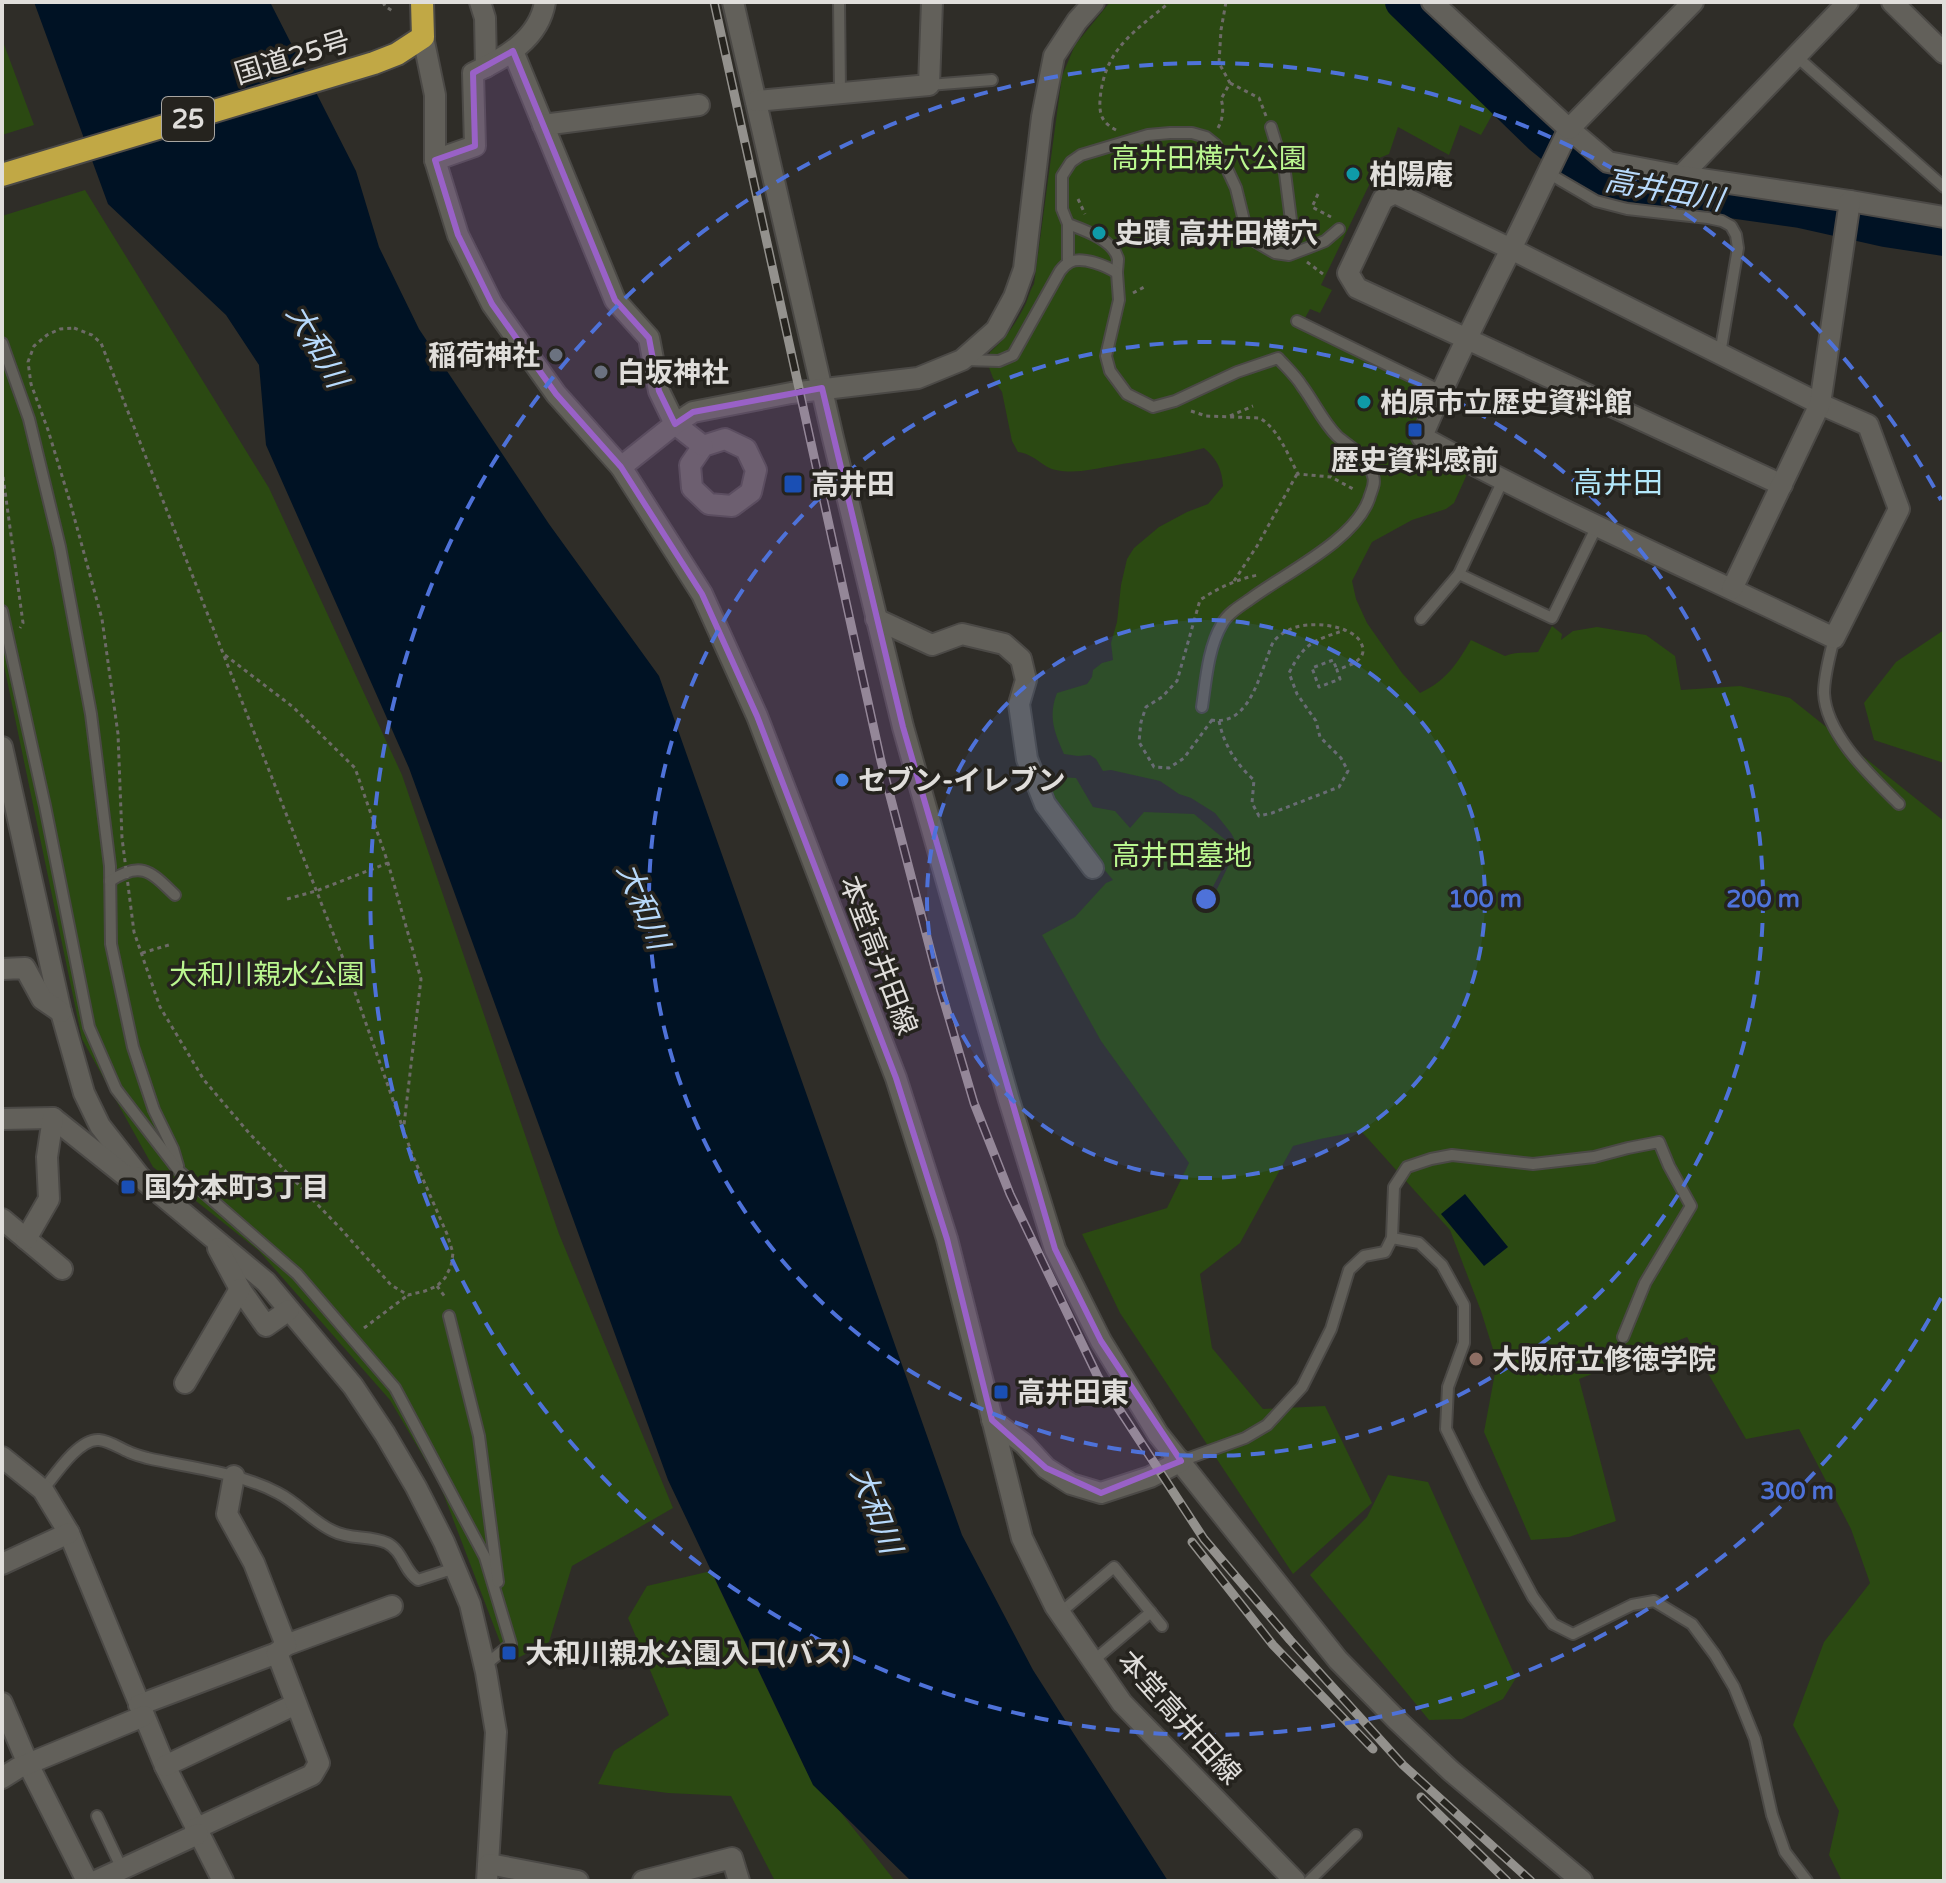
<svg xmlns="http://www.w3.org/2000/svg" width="1946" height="1883" viewBox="0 0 1946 1883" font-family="'Varela Round','Noto Sans JP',sans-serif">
	<rect width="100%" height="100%" fill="#2f2d28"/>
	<g fill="#2b4912">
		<path d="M1110 2H1388L1432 50 1496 108 1481 135 1460 125 1449 155 1398 127 1389 154 1377 159 1371 181 1321 285 1332 290 1320 313 1310 309 1301 325 1348 352 1427 392 1415 426 1408 437 1441 454 1468 472 1454 503 1446 509 1412 520 1372 542 1352 581 1356 599 1367 623 1402 673 1420 693C1447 680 1456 665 1471 640L1505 656C1515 652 1526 653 1538 652L1552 626 1562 634 1561 640 1573 631 1597 627 1646 635 1675 656 1681 690 1740 686 1790 698 1944 821V1881H1842L1829 1855 1839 1811 1793 1725 1824 1642 1870 1583 1851 1529 1799 1429 1746 1439 1687 1337 1579 1379 1616 1521 1569 1537 1531 1540 1484 1432 1497 1362 1481 1311 1450 1230 1361 1131 1320 1139 1293 1146 1240 1243 1200 1274 1212 1348 1263 1409 1325 1406 1372 1503 1293 1574 1120 1313 1082 1234 1167 1208 1189 1163 1101 1041 1042 935 1075 917 1106 883 1113 880 1049 804 1041 776 1076 778 1093 807 1115 811 1130 828 1144 812 1194 814 1234 847 1208 896 1214 895 1238 846 1231 833 1215 813 1191 798 1179 794 1160 781 1111 770 1103 771 1096 759 1090 755 1078 756 1064 754C1054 732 1048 716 1057 693L1087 684 1092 677 1093 670 1102 663 1113 660 1111 643 1117 622 1121 585 1127 559 1134 548 1159 527 1187 512 1208 504 1223 486C1222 469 1217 459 1204 448 1173 457 1143 460 1112 466 1093 469 1076 474 1056 470 1043 468 1035 454 1018 452L1012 441 1002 392 993 378 988 365 990 352C1005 340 1018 320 1026 303 1029 296 1030 290 1034 284L1062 76 1075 45Z"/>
		<path d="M2 39 34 125 2 135Z"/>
		<path d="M85 190 269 488 402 775 559 1234 673 1508 572 1566 549 1642 508 1663 440 1485 390 1400 259 1251 153 1167 82 1039 2 656V216Z"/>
		<path d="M1944 630V763L1874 740 1864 703 1896 662Z"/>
		<path d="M1388 1475 1428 1482 1516 1678 1503 1699 1462 1719 1429 1720 1310 1575 1367 1517Z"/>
		<path d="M711 1571 804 1766 895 1881H775L731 1796 668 1793 598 1784 614 1751 669 1715 628 1618 647 1586Z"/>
	</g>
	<g fill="#001224">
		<path d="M34 2H270L356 171 379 247 419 329 549 524 659 676 962 1535 1033 1670 1168 1881H911L813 1785 668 1480 409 768 266 445 259 365 226 315 108 204Z"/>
		<path d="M1465 1194 1508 1247 1484 1266 1441 1214Z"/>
	</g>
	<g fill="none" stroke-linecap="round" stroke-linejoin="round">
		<path stroke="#001224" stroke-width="34" d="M1402 2 1541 137 1592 178 1694 196 1800 211 1885 230 1944 239"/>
		<g stroke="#4b4946" stroke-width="14">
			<g id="service">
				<path d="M839 2 840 92"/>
				<path d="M1796 56 1944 187"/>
				<path d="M929 85 992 80"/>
				<path d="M1271 127 1285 173 1295 252"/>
				<path d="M1548 173 1596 201 1627 209 1708 218 1722 221 1731 226 1736 235 1738 248 1720 354"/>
				<path d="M1068 224 1062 209V176L1071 162 1081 155 1148 135 1170 133H1192L1206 137 1216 145 1236 188 1247 233 1256 242 1275 253 1289 255 1310 247 1325 241 1339 229"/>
				<path d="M1068 262V224C1084 230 1114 240 1118 259 1118 263 1117 269 1117 273"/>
				<path d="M1297 321 1441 391"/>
				<path d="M2 343 29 419 60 547 91 714 110 866 111 944 133 1047 154 1110 173 1149 178 1166"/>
				<path d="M964 360 999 361 1013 355 1060 271C1063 267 1066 264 1070 262 1082 256 1107 266 1117 273L1119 300 1106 356 1110 371 1127 394 1153 407 1175 401 1237 372 1278 358C1286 367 1296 376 1302 386 1314 402 1323 422 1337 436 1352 449 1368 456 1373 476 1376 484 1371 491 1369 499 1354 541 1285 573 1249 600 1240 606 1227 614 1222 624 1208 648 1206 680 1202 707"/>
				<path d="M1459 574 1552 618 1597 526"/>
				<path d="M2 611 45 806 89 1027 116 1089 179 1171 297 1274 395 1388 485 1557 511 1644 484 1666"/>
				<path d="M1421 619 1459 574 1503 480"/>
				<path d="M1834 638C1830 655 1824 675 1824 693 1826 735 1871 776 1899 804"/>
				<path d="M110 881C142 860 151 872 175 895"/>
				<path d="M1392 1238 1419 1243 1442 1265 1464 1305V1343L1448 1387 1446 1429 1476 1490 1533 1597 1553 1624 1573 1634 1632 1605 1654 1601 1692 1624 1715 1655 1734 1687 1755 1739 1772 1815 1785 1852 1807 1881"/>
				<path d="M449 1316 479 1436 498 1582"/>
				<path d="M1181 1461 1245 1438 1267 1425 1302 1387 1331 1329 1349 1270 1364 1256 1385 1252 1392 1238 1394 1187 1407 1167 1431 1159 1452 1155 1533 1164 1594 1157 1628 1148 1659 1142 1669 1166 1691 1206 1645 1283 1623 1337"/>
				<path d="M43 1490C55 1475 79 1438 99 1440 110 1441 119 1448 129 1452 135 1455 141 1456 147 1458 191 1468 238 1472 278 1493 298 1503 313 1522 333 1531 350 1540 370 1535 387 1543 403 1551 404 1571 418 1580L455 1568"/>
				<path d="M1060 1613 1114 1567 1162 1626"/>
				<path d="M1093 1661 1151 1612"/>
				<path d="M97 1816 122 1869"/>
				<path d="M1309 1881 1356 1835"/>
			</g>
		</g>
		<g stroke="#4b4946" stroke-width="24">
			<g id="minor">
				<path d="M480 2 485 18 486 67"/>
				<path d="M733 2 833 438 903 727 1009 1100 1055 1249 1101 1341 1158 1434 1338 1660 1397 1720 1451 1771 1582 1881"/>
				<path d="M1892 2 1944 53"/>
				<path d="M513 51 615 300 649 338 659 391 675 424"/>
				<path d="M756 101 929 85 932 2"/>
				<path d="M543 125 699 105"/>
				<path d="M435 160 475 146 473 73C505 58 539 39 545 2"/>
				<path d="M1681 176 1848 2"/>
				<path d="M725 439 746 449 756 470 751 492 732 506 709 504 692 488 690 465 703 446Z"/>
				<path d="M1782 485 1357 288 1348 273 1383 199 1395 193 1511 249 1820 404 1868 425 1899 509 1834 638C1696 571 1556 511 1422 437 1444 383 1471 330 1497 277 1522 228 1545 178 1569 129L1608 162 1681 176 1850 201 1944 217"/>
				<path d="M1732 589 1820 404 1850 201"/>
				<path d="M876 619 932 645 962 634 1004 644 1021 659 1026 680 1019 704 1027 759 1045 804 1093 868"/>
				<path d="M2 747 61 1012 84 1093 100 1126 140 1177 266 1282 353 1386 385 1434 416 1487 444 1542 470 1604 486 1672 496 1732 487 1881"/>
				<path d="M2 969 25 968 42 999 61 1012"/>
				<path d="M2 1119 53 1118 127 1177H136"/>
				<path d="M2 1219 62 1269"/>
				<path d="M26 1239 49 1199 47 1157 53 1118"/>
				<path d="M218 1248 240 1289 266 1326 289 1310"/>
				<path d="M185 1383 240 1289"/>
				<path d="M992 1420 1024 1444 1046 1468 1071 1484 1101 1493 1150 1477 1181 1461"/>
				<path d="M2 1457 43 1490 69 1533 165 1766 223 1881"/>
				<path d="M2 1564 69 1533"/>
				<path d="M286 1645 392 1606"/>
				<path d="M2 1703 28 1764 87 1881"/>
				<path d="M139 1705 277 1653"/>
				<path d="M165 1766 296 1704"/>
				<path d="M2 1778 18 1768 144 1716"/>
				<path d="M195 1829 312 1775 319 1763 277 1653 286 1645 254 1563 227 1514 234 1476"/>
				<path d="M489 1864 578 1881"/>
				<path d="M96 1881 198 1834"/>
				<path d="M643 1881 732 1858 739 1881"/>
			</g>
		</g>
		<g stroke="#4b4946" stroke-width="24">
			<g id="tertiary">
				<path d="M1432 2 1569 129 1693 2"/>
				<path d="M675 424 703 446"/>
				<path d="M621 467 675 424 693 412 791 393 918 378 962 360 996 330 1014 297 1024 269 1042 117 1054 56 1077 21 1094 2"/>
			</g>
		</g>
		<g stroke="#4b4946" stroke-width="24">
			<path id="secondary" d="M423 37 435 95V160L458 235 492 304 556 394 621 467 702 594 757 716 896 1078 947 1239 1022 1538 1055 1606 1122 1703 1295 1881"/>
		</g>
		<g stroke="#4b4946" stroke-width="26">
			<path id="trunk" d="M2 175 374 63 397 54 423 37 422 2"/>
		</g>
		<g stroke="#6d6b67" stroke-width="3" stroke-dasharray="4 4" stroke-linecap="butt">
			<path d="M383 2 385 6 394 12"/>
			<path d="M1230 83 1259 98 1266 116"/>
			<path d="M1218 128C1223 119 1224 108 1221 99L1230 83 1219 63 1221 30 1226 2"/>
			<path d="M1116 130C1103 123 1099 116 1100 100 1104 49 1134 32 1170 2"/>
			<path d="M1318 194 1312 207 1331 217"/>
			<path d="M1078 199 1085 214"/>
			<path d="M1307 262 1323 274"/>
			<path d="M1133 293 1146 286"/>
			<path d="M74 328 92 335 101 343 344 961 412 1154 447 1234 453 1253 451 1266 445 1278 437 1286 425 1291 408 1295 391 1285 340 1228 249 1133 204 1080 160 1007 134 932 122 838 118 734 102 619 70 502 48 430 31 384 28 362 34 346 47 335 60 329Z"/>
			<path d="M1191 411 1206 416 1260 418C1279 430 1288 455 1298 474L1331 477 1355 490"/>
			<path d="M1230 416 1253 406"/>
			<path d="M2 469 23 623 20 628"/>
			<path d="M1234 581 1257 546 1297 474"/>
			<path d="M225 655 293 707 355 768 388 863 421 979 404 1125"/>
			<path d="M1211 720C1246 726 1257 684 1267 658 1269 653 1271 645 1274 641 1277 637 1284 632 1289 630 1306 620 1352 624 1361 643 1364 649 1364 654 1359 659 1353 665 1344 667 1337 670L1340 679 1319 687 1312 668 1333 660 1337 670"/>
			<path d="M1212 720 1184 758 1169 768 1154 767 1139 742 1141 722 1146 707 1162 697 1177 681 1200 600C1218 588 1237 579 1258 575"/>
			<path d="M1219 721C1224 745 1236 764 1254 780L1252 803 1259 816 1272 813 1339 787 1348 771 1341 758 1320 737 1316 721 1297 694 1289 673C1305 642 1313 641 1345 630"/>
			<path d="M287 899 316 891 388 863"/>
			<path d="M142 953 172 944"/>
			<path d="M437 1286 445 1297"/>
			<path d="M364 1328 408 1295"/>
		</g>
		<use href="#service" stroke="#62605a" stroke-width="10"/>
		<use href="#minor" stroke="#62605a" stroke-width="20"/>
		<use href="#tertiary" stroke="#62605a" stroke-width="20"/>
		<use href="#secondary" stroke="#62605a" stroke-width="20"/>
		<use href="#trunk" stroke="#c1a845" stroke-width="22"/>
		<g stroke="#93918d" stroke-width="9">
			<g id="rail">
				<path d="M714 2 881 761 941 991 974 1103 1010 1194 1098 1377 1204 1539 1290 1640 1403 1765 1531 1881"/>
				<path d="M1192 1542 1273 1645 1373 1749"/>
				<path d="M1421 1797 1507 1881"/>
			</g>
		</g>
		<use href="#rail" stroke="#25231e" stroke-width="6" stroke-dasharray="18" stroke-linecap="butt"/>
	</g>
	<path fill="#9961c7" fill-opacity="0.2" stroke="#9961c7" stroke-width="6" stroke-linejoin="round" d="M513 51 615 300 649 338 659 391 675 424 693 412 822 388 903 727 1055 1249 1101 1341 1181 1461 1101 1493 1046 1468 992 1420 947 1239 896 1078 757 716 702 594 621 467 556 394 492 304 458 235 435 160 475 146 473 73Z"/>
	<circle cx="1206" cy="899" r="279" fill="#4e72d9" fill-opacity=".12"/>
	<g fill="none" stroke="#4e72d9" stroke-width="4" stroke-dasharray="14 10">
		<circle cx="1206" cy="899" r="279"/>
		<circle cx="1206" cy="899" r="557"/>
		<path d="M1941 1298A836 836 0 1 1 1941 500"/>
	</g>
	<g fill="#0f9aa8" stroke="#25231e" stroke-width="3">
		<circle cx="1353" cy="174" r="8"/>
		<circle cx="1099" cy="233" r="8"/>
		<circle cx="1364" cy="402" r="8"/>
	</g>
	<g fill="#6b7280" stroke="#25231e" stroke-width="3">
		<circle cx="556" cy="355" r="8"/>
		<circle cx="601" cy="372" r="8"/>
	</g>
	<g fill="#1a4fb4" stroke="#25231e" stroke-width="3">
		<rect x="1407" y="422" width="16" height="16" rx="4"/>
		<rect x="783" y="474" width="20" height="20" rx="4"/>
		<rect x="120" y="1179" width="16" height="16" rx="4"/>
		<rect x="993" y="1384" width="16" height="16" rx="4"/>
		<rect x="501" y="1645" width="16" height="16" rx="4"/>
	</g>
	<circle fill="#3f7fe0" stroke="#25231e" stroke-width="3" cx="842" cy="780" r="8"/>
	<circle fill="#8d6e63" stroke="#25231e" stroke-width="3" cx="1476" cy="1359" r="8"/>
	<g text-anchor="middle" stroke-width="7" stroke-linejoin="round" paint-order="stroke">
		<rect fill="#25231e" stroke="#a8a6a2" stroke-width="2" x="162" y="97" width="52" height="44" rx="6"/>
		<g font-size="26" font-weight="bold" fill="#e0dedb">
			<text x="188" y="128">25</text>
		</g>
		<g font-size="28" fill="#e0dedb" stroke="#25231e">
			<text transform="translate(292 57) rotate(-17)" y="10">国道25号</text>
			<text transform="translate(879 955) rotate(69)" y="10">本堂高井田線</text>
			<text transform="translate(1180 1717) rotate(48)" y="10">本堂高井田線</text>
		</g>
		<g font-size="28" fill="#baf78f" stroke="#25231e">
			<text x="1209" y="168">高井田横穴公園</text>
			<text x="1182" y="865">高井田墓地</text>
			<text x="267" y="984">大和川親水公園</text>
		</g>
		<g font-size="28" font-weight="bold" fill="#e0dedb" stroke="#25231e" text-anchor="start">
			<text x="1369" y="184">柏陽庵</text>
			<text x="1115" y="243">史蹟 高井田横穴</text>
			<text x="540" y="365" text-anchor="end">稲荷神社</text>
			<text x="617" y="382">白坂神社</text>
			<text x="1380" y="412">柏原市立歴史資料館</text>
			<text x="1415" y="470" text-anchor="middle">歴史資料感前</text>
			<text x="811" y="494">高井田</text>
			<text x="858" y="790">セブン-イレブン</text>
			<text x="144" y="1197">国分本町3丁目</text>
			<text x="1492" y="1369">大阪府立修徳学院</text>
			<text x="1017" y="1402">高井田東</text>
			<text x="525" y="1663">大和川親水公園入口(バス)</text>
		</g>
		<g font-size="30" font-style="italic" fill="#b7d9fb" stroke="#25231e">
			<text transform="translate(1664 190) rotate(10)" y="10">高井田川</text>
			<text transform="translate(317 346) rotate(60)" y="10">大和川</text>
			<text transform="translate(643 906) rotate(68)" y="10">大和川</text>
			<text transform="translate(876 1510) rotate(69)" y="10">大和川</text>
		</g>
		<g font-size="30" fill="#b2e7fa" stroke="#25231e">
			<text x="1618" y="493">高井田</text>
		</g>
	</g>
	<circle cx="1206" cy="899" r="12" fill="#4e72d9" stroke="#25231e" stroke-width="4"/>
	<g font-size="24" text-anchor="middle" font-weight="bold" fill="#4e72d9" stroke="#25231e" stroke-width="7" stroke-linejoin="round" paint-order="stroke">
		<text x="1485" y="907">100 m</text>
		<text x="1763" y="907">200 m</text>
		<text x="1797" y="1499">300 m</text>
	</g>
	<rect width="1946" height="1883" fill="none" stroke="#e0dedb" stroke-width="8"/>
</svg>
